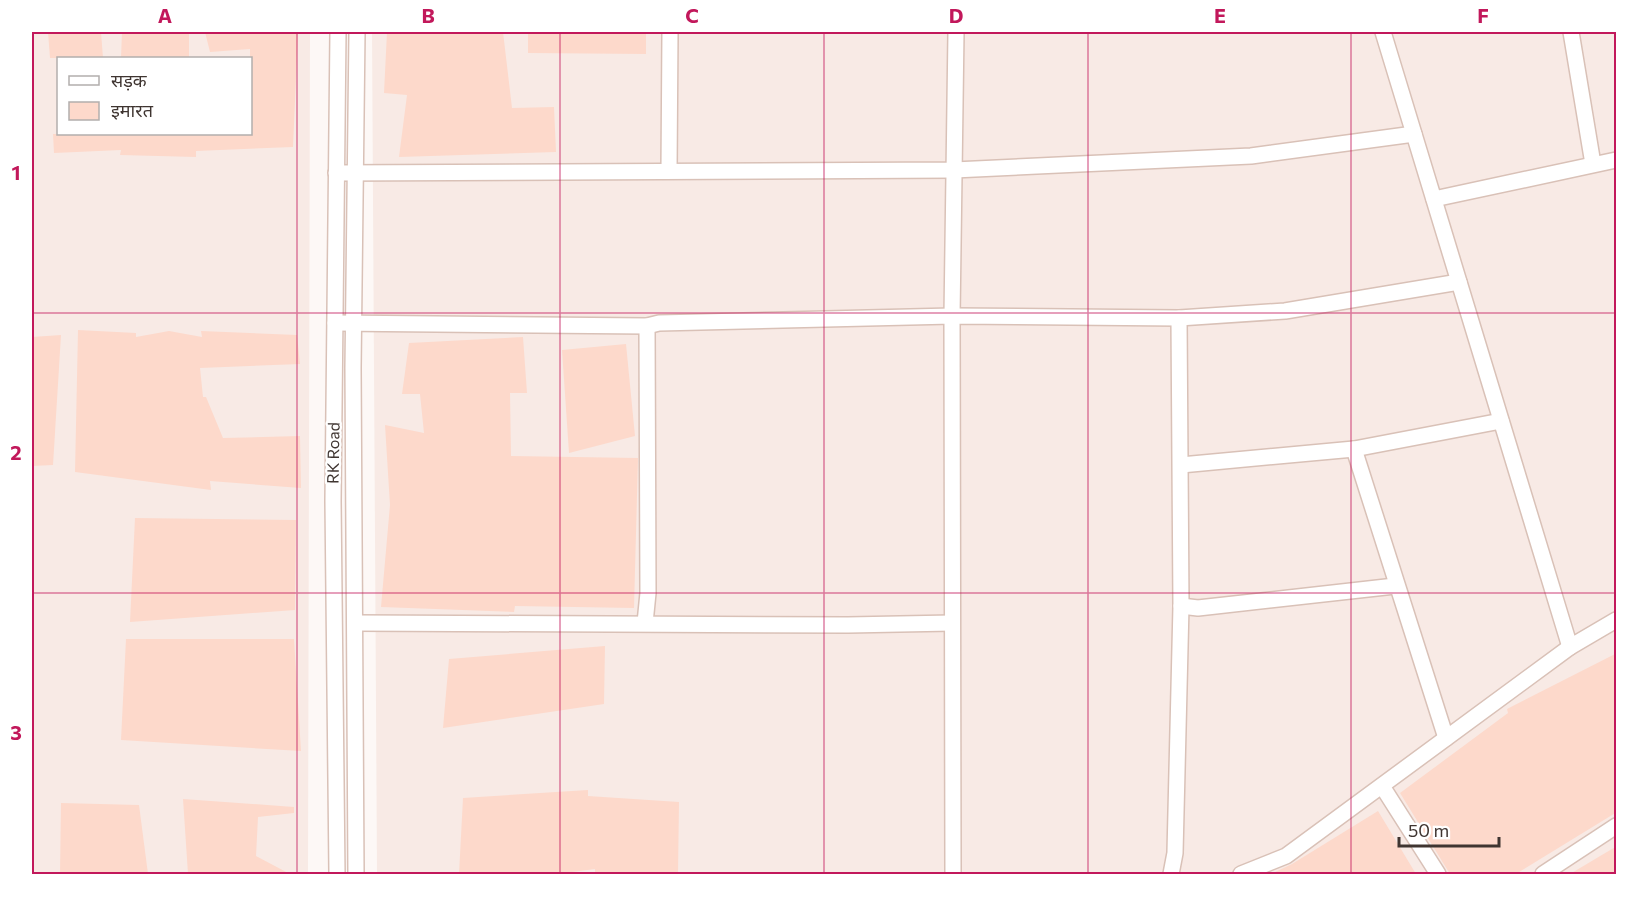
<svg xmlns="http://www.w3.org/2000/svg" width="1648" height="906" viewBox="0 0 1648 906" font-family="Commissioner,'Noto Sans Devanagari',sans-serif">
	<rect width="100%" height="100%" fill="#fdf8f6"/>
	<g fill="#f8eae5" fill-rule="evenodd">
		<path d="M32 32H310L308 874H32ZM58 58H250V134H58Z"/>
		<path d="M372 32H1616V874H377Z"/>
	</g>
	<g fill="#fdd9cb">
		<path d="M48 32H101L103 58H50Z"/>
		<path d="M122 32H189V58H121Z"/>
		<path d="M205 32H298L293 147 196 151V157L120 155 121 150 54 153 53 134H250V49L210 52Z"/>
		<path d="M387 32H503L512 108 554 107 556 152 399 157 407 95 384 93Z"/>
		<path d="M528 32H646V54L528 53Z"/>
		<path d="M78 330 136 333V337L169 331 202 337 201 331 297 335 300 364 200 368 203 397H206L223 438 300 436 301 488 210 481 211 490 75 472Z"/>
		<path d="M61 335 53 465 32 466V337Z"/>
		<path d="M523 337 527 393H510L511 456 638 458 634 608 515 606 514 612 381 607 390 505 385 425 424 433 420 394H402L409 343Z"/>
		<path d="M626 344 635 436 569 453 562 350Z"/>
		<path d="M135 518 296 520 295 610 130 622Z"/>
		<path d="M126 639H294L301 751 121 740Z"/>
		<path d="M605 646 604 704 443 728 449 659Z"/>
		<path d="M1617 653V812L1516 874H1450L1400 793 1508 713 1507 709Z"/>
		<path d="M588 790V796L679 802 678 874H595V869L557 874H459L463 798Z"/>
		<path d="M183 799 294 807V813L258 817 256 856 290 874H188Z"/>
		<path d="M61 803 139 805 148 874H60Z"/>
		<path d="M1378 811 1416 874H1271L1292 864Z"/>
		<path d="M1617 846V874H1570Z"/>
	</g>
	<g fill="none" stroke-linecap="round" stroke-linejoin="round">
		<g stroke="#d9c1b7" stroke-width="18">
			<g id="minor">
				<path d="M1383 32 1570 647 1616 620"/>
				<path d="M1571 32 1593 164"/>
				<path d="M669 171 670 32"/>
				<path d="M336 173 954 170 1251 156 1414 134"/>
				<path d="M1434 199 1616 160"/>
				<path d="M335 323 647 326 659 323 952 316 1179 318 1285 311 1459 282"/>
				<path d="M1354 449 1446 738"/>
				<path d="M1181 465 1354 449 1501 421"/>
				<path d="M1181 606 1198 608 1395 586"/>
				<path d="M356 623 848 625 952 623"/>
				<path d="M645 623 648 593 647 326"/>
				<path d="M1382 786 1438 874"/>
				<path d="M337 874 333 501 338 32"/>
				<path d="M356 874 353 368 357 32"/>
				<path d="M953 874 952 316 956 32"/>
				<path d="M1171 874 1175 853 1181 606 1179 318"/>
				<path d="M1241 874 1286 856 1570 647"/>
				<path d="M1543 874 1616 826"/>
			</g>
		</g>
		<use href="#minor" stroke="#fff" stroke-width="15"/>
	</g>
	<path fill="none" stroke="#c2185b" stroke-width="1.5" stroke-opacity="0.55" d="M297 32V874M560 32V874M824 32V874M1088 32V874M1351 32V874M32 313H1616M32 593H1616"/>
	<g text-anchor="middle" stroke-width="4.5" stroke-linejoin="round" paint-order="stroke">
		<g font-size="16" fill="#3f3531" stroke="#fff">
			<text transform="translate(333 453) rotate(-89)" y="6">RK Road</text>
		</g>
	</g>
	<rect width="1648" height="906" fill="none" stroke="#ffffff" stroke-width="66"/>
	<rect x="57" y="57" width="195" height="78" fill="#ffffff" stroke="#b2aead" stroke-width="1.5"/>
	<rect x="69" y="76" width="30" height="9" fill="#ffffff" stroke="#b2aead" stroke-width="1.5"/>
	<text x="111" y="87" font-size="18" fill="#3f3531">सड़क</text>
	<rect x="69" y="102" width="30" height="18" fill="#fdd9cb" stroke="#b2aead" stroke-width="1.5"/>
	<text x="111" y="117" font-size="18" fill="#3f3531">इमारत</text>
	<path d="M1399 837v9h100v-9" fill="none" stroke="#3f3531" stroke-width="3"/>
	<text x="1408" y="837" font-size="18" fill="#3f3531" stroke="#ffffff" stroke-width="4.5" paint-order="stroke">50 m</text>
	<rect x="33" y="33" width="1582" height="840" fill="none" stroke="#c2185b" stroke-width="2"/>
	<g font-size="20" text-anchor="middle" font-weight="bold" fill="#c2185b">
		<text x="165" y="23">A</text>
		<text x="428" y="23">B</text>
		<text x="692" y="23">C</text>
		<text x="956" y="23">D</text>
		<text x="1220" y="23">E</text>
		<text x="1483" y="23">F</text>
		<text x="16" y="180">1</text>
		<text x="16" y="460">2</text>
		<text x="16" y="740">3</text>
	</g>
</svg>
